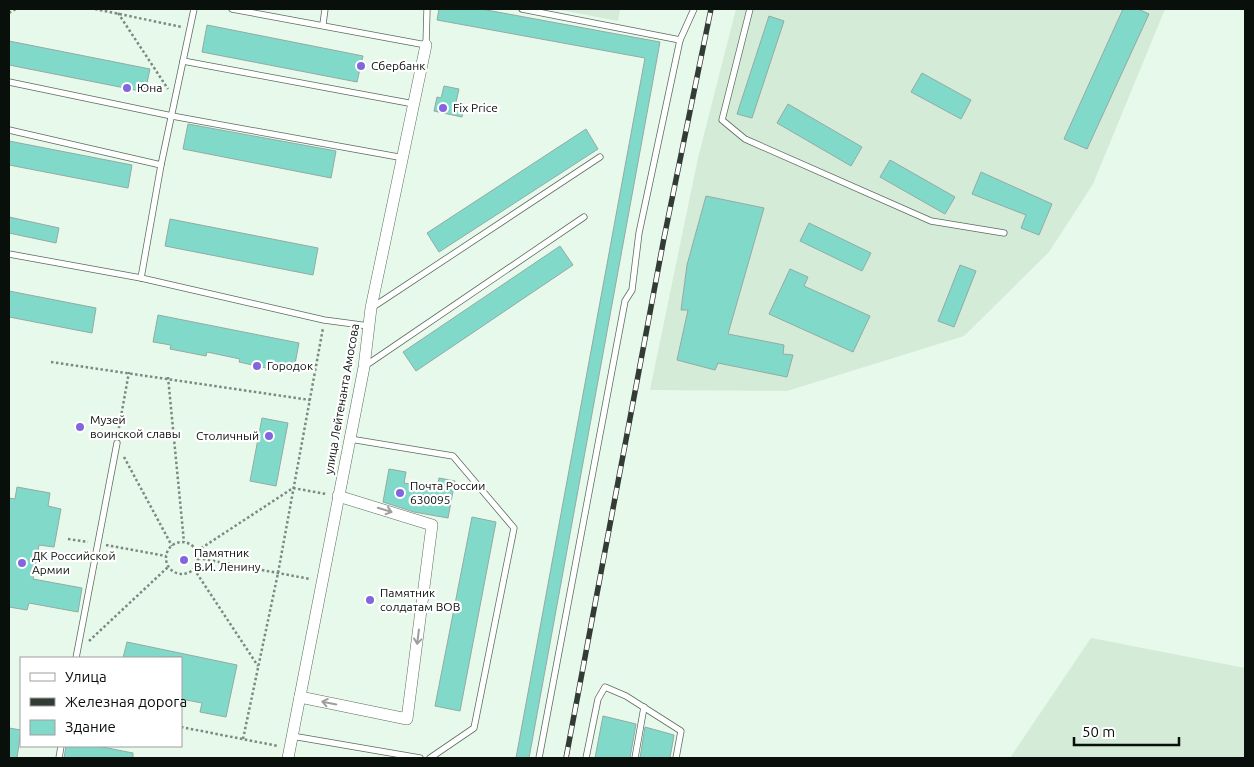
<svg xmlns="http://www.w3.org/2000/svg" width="1254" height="767" viewBox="0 0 1254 767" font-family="Ubuntu,sans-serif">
	<rect width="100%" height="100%" fill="#e6f9ea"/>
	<g fill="#d3ebd7">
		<path d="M556 9H620L618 21Z"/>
		<path d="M736 9H1165L1093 184 1049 252 964 336 787 391 650 390 698 158Z"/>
		<path d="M1091 638 1245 668V758H1010Z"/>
	</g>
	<g fill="#81dac9" stroke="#93aaa5">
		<path d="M439 9H481L660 42 529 758H516L645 58 437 20Z"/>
		<path d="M1123 9H1138L1149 14 1087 149 1064 139Z"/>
		<path d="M769 16 784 21 752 118 737 114Z"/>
		<path d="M207 25 363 56 357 82 202 52Z"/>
		<path d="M9 41 150 69 145 92 9 65Z"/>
		<path d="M922 73 971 100 961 119 911 92Z"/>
		<path d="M444 86 459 89 456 102 464 104 462 117 434 111 437 97 441 98Z"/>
		<path d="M788 104 862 147 851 166 777 123Z"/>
		<path d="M188 124 336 151 331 178 183 149Z"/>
		<path d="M586 129 598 149 439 252 427 233Z"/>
		<path d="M9 141 132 165 128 188 9 165Z"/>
		<path d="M890 160 955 197 945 214 880 177Z"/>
		<path d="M981 172 1052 204 1039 235 1021 228 1026 215 972 194Z"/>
		<path d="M706 196 764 208 728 334 784 345 783 354 793 355 787 377 718 363 715 370 677 360 688 310H681L687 265Z"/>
		<path d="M9 217 59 228 56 243 9 233Z"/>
		<path d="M170 219 318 248 313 275 165 246Z"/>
		<path d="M809 223 871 253 862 271 800 241Z"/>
		<path d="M560 246 573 265 416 371 403 352Z"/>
		<path d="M960 265 976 271 954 327 938 321Z"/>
		<path d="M790 269 808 277 804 286 870 316 853 352 769 314Z"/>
		<path d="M9 291 96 308 92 333 9 317Z"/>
		<path d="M158 315 299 343 294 369 276 366 275 370 239 362 240 359 207 352 206 356 170 349 171 345 153 342Z"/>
		<path d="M262 418 288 423 276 486 250 481Z"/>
		<path d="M389 469 406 472 404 483 437 489 439 478 455 481 448 518 414 512 383 502Z"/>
		<path d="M17 487 50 493 48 506 61 509 54 547 39 545 33 579 82 588 78 612 29 603 27 610 9 607V498L15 499Z"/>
		<path d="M472 517 496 522 460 711 435 706Z"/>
		<path d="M127 642 237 665 226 717 200 712 202 703 181 699V657L123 658Z"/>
		<path d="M603 716 636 724 630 758H595Z"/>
		<path d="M645 727 674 735 670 758H640Z"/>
		<path d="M9 728 21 730 17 758H9Z"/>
		<path d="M66 746H97L133 753V758H64Z"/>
	</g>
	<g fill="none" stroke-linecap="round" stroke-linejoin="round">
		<g stroke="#5c6c5f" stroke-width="7">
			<g id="lane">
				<path d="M232 9 426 45 427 9"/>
				<path d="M522 9 680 40 639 233 632 290 625 301 539 758"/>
				<path d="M750 9 722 120 745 139 931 221 1004 233"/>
				<path d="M323 24 325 9"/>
				<path d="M680 40 694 9"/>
				<path d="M183 61 414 104"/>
				<path d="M9 82 172 116 404 158"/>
				<path d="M9 130 161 165"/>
				<path d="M9 254 141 278 324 320 369 326"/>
				<path d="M141 278 161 165 194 9"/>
				<path d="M373 307 600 157"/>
				<path d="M365 366 584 217"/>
				<path d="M350 439 453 456 514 528 474 728 430 758"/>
				<path d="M76 658 117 443"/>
				<path d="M292 736 420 758"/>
				<path d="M59 758 61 746"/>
				<path d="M586 758 598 699 605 687 626 696 681 731 676 758"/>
				<path d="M635 758 644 707"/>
			</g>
		</g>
		<g stroke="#5c6c5f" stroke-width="12">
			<g id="street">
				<path d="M300 697 407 719 432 525 338 496"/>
				<path d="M288 758 364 367 371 308 426 45"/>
			</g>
		</g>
		<g stroke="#7c897f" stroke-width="2.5" stroke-dasharray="2.5 2.5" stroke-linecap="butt">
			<path d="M95 9 182 27"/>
			<path d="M9 13 16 9"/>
			<path d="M118 13 168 89"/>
			<path d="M51 362 310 400"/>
			<path d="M168 377 184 542"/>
			<path d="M118 433 129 372"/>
			<path d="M124 457 172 546"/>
			<path d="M68 539 88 542"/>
			<circle cx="182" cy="558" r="16"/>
			<path d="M106 545 166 556"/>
			<path d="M197 551 293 488 326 494"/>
			<path d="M198 558 310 579"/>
			<path d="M194 569 258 666"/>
			<path d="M89 641 168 567"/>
			<path d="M181 727 278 746"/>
			<path d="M243 739 278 573 323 328"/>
		</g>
		<use href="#lane" stroke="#fff" stroke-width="5.5"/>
		<use href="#street" stroke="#fff" stroke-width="11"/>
		<g stroke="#333b35" stroke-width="5.5">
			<path id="rail" d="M566 758 664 238 711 9"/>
		</g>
		<use href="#rail" stroke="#fff" stroke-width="4" stroke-dasharray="11" stroke-linecap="butt"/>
	</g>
	<defs><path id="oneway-shaft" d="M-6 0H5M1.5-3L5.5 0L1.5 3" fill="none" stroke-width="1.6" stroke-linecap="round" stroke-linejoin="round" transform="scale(1.25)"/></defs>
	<g stroke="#9d9f9d">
		<use href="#oneway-shaft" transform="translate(385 510) rotate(17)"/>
		<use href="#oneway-shaft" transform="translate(418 637) rotate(97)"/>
		<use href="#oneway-shaft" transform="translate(329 703) rotate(-169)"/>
	</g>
	<g fill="#8465e0" stroke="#fff" stroke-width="2">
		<circle cx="361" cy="66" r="5"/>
		<circle cx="127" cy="88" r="5"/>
		<circle cx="443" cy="108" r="5"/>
		<circle cx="257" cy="366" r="5"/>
		<circle cx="80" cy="427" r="5"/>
		<circle cx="269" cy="436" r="5"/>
		<circle cx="400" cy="493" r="5"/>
		<circle cx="184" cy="560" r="5"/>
		<circle cx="22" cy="563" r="5"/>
		<circle cx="370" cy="600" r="5"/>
	</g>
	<g text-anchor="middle" stroke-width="4.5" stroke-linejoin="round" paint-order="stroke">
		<g font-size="12" fill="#090f0b" stroke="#fff" text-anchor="start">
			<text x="371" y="70">Сбербанк</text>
			<text x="137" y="92">Юна</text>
			<text x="453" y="112">Fix Price</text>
			<text x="267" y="370">Городок</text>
			<text x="90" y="424">Музей<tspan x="90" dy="14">воинской славы</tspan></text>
			<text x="259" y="440" text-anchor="end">Столичный</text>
			<text x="410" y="490">Почта России<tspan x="410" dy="14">630095</tspan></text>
			<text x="194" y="557">Памятник<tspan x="194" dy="14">В.И. Ленину</tspan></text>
			<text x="32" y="560">ДК Российской<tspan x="32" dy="14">Армии</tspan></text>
			<text x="380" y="597">Памятник<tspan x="380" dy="14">солдатам ВОВ</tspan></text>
		</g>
		<g font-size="12" fill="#090f0b" stroke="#fff">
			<text transform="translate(342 399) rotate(-80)" y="4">улица Лейтенанта Амосова</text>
		</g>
	</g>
	<rect width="1254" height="767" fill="none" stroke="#090f0b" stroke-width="20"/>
	<rect x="20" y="657" width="162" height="90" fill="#ffffff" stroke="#9d9f9d"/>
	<rect x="30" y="673" width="25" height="8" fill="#ffffff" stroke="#9d9f9d"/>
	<text x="65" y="682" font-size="15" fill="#090f0b">Улица</text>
	<rect x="30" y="698" width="25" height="8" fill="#333b35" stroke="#9d9f9d"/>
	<text x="65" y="707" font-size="15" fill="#090f0b">Железная дорога</text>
	<rect x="30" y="720" width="25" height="15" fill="#81dac9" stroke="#9d9f9d"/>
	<text x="65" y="732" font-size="15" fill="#090f0b">Здание</text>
	<path d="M1074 737v8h105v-8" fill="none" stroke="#090f0b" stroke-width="2.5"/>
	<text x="1082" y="737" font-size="15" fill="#090f0b" stroke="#ffffff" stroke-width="4" paint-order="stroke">50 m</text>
</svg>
